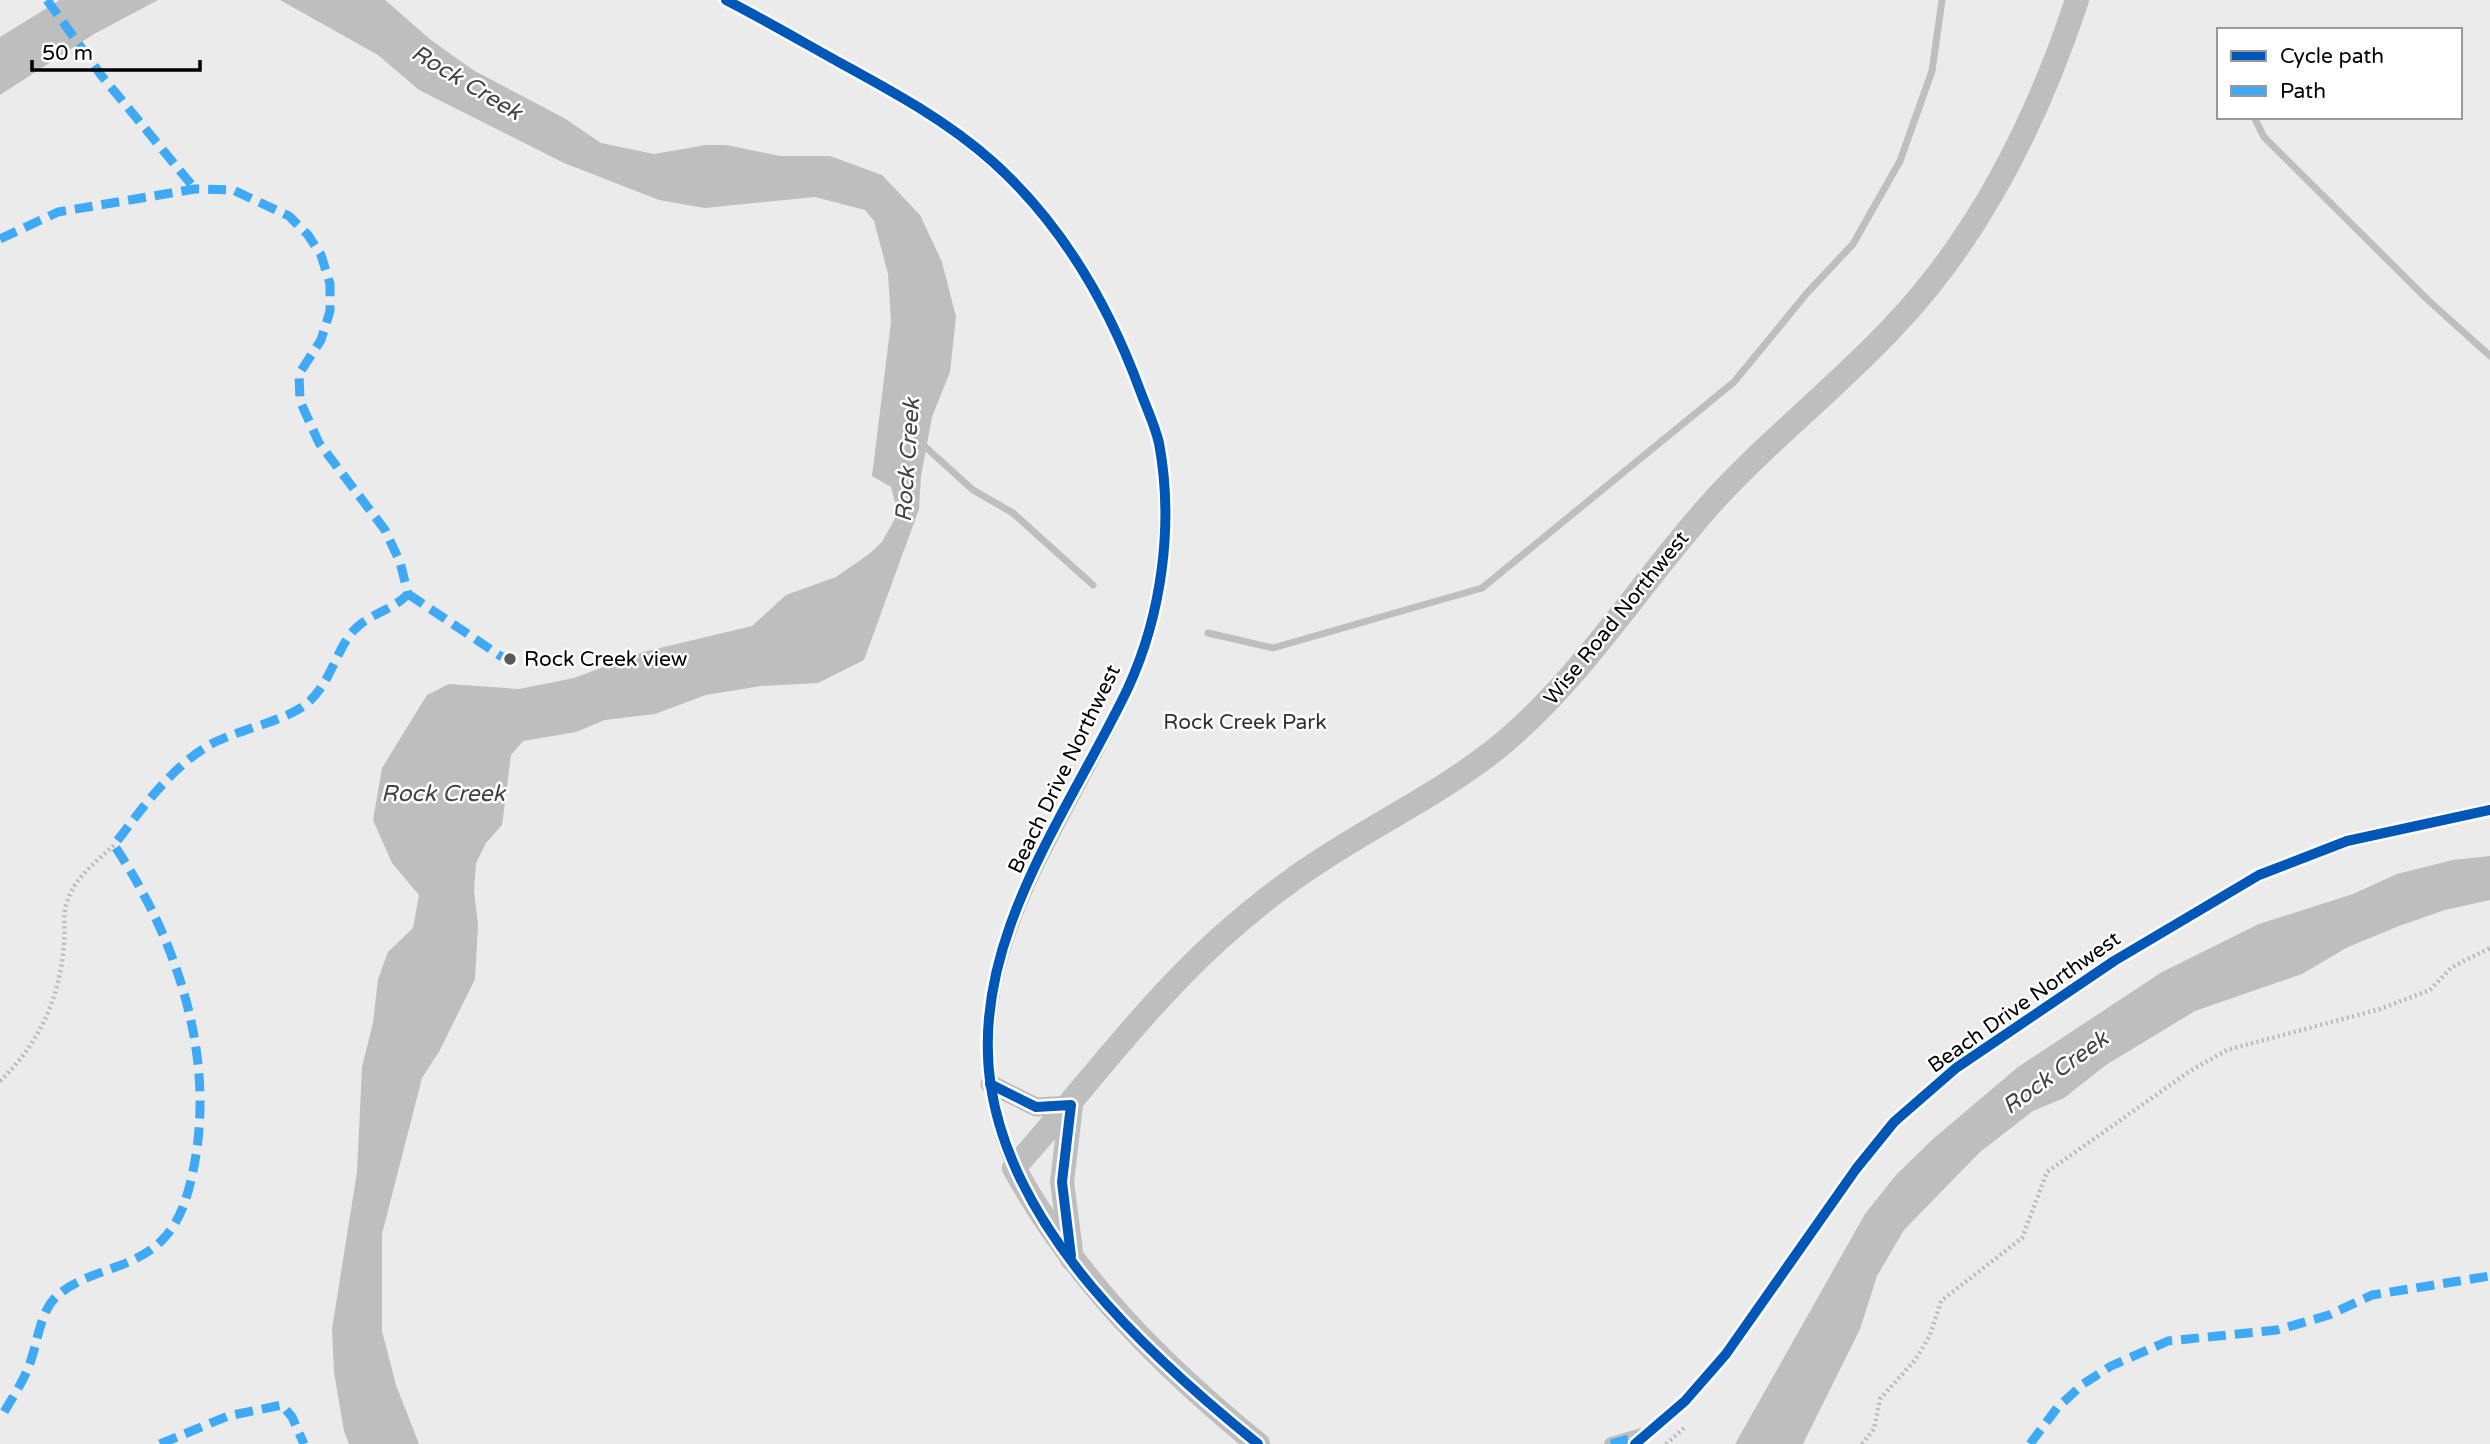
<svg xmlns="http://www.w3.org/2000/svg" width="2490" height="1444" viewBox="0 0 2490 1444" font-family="'Varela Round',sans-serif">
	<rect width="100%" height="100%" fill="#fff"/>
	<path fill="#ebebeb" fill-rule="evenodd" d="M0 0H2490V1444H0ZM2219 30H2460V117H2219Z"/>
	<g fill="#bebebe">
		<path d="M60 0H158L94 34 0 95V37Z"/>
		<path d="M280 0H385L431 40 473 70 564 118 601 143 654 154 706 145H726L780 156H830L882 175 920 215 942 262 956 317 950 372 932 417 921 476 919 509 864 660 818 683 761 686 706 695 655 714 605 720 576 732 523 741 511 755 502 825 486 843 476 863 474 891 478 925 475 979 440 1050 422 1078 382 1234V1331L396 1385 419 1444H349L344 1431 334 1372 332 1329 357 1172 362 1067 373 1023 378 979 388 952 413 928 419 895 392 863 373 820 382 768 427 695 449 684 519 689 574 678 643 652 752 626 786 595 836 577 869 554 882 542 898 513 891 487 872 476 891 322 888 274 874 221 865 210 815 197 705 208 659 200 564 163 419 90 378 55Z"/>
		<path d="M2490 856V900L2445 910 2399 926 2348 947 2302 974 2195 1011 2106 1065 2064 1098 2033 1111 1980 1152 1904 1230 1877 1276 1860 1329 1803 1444H1735L1865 1214 1896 1175 1933 1139 2018 1067 2162 972 2259 924 2353 894 2397 874 2453 860Z"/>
	</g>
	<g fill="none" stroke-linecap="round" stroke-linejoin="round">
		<g stroke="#bebebe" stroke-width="7">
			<path d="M2254 117 2264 137 2429 301 2490 356"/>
			<path d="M921 443 973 490 1013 513 1093 585"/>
			<path d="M1208 633 1273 648 1482 588 1734 382 1807 293 1853 244 1900 161 1932 71 1942 0"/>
		</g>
		<g stroke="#b9b9b9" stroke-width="4.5" stroke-dasharray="2 3.5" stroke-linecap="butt">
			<path d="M0 1081C39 1044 60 998 64 944 66 930 62 916 67 902 74 878 97 861 114 845"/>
			<path d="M1666 1444 1684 1428"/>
			<path d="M1862 1444 1874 1429 1880 1399 1916 1359 1930 1335 1941 1301 2022 1238 2047 1172 2190 1071 2227 1050 2380 1009 2430 990 2452 967 2490 948"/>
		</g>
		<g stroke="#bebebe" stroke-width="14">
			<path d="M726 0C761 18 796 38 831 58 887 88 943 119 991 161 1062 222 1108 304 1140 390 1146 407 1155 425 1159 443 1173 524 1162 611 1129 686 1056 847 935 982 1014 1168"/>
			<path d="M1611 1444 1642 1435"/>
			<path d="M1635 1444 1685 1401 1726 1354 1856 1169 1894 1122 1956 1068 2114 961 2259 875 2347 841 2490 810"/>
		</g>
		<path stroke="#bebebe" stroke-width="19" d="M990 1084 1036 1107 1071 1105"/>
		<g stroke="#bebebe" stroke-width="24">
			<path d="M1071 1105 1062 1182 1072 1259"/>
			<path d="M1258 1444C1162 1366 1074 1278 1014 1168 1082 1092 1143 1008 1218 940 1252 909 1288 881 1326 857 1383 820 1443 791 1496 749 1581 680 1636 588 1708 507 1765 443 1834 390 1893 327 1979 237 2038 118 2077 0"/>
		</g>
		<g stroke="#3fa9f5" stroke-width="9" stroke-dasharray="18 9" stroke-linecap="butt">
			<path d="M47 0 101 75 195 189"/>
			<path d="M0 239 58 212 195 189 233 190 289 216 308 235 321 255 330 284V311L321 340 299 374 300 401 319 443 385 530 400 562 408 594C393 610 371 613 355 629 335 650 331 685 305 705 283 722 232 731 206 747 168 771 141 810 114 845 177 939 217 1058 193 1171 188 1195 181 1220 164 1238 135 1271 82 1269 54 1299 40 1314 37 1344 30 1363 23 1383 10 1401 0 1419"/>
			<path d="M408 594 502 657"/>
			<path d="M160 1444 228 1416 282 1405 292 1417 304 1444"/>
			<path d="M1611 1444 1642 1435"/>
			<path d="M2030 1444 2057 1408 2083 1384 2111 1366 2168 1341 2277 1330 2329 1315 2372 1295 2490 1276"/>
		</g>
		<g stroke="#fff" stroke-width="15">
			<g id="cycleway">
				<path d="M726 0C763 19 799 40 835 60 890 90 946 120 993 162 1063 225 1109 305 1141 393 1147 409 1155 426 1159 443 1174 524 1162 614 1128 688 1069 812 968 942 991 1087 1014 1233 1148 1355 1258 1444"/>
				<path d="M990 1084 1036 1107 1071 1105 1062 1182 1071 1256"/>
				<path d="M1635 1444 1685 1401 1726 1354 1856 1169 1894 1122 1956 1068 2114 961 2259 875 2347 841 2490 810"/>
			</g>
		</g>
		<use href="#cycleway" stroke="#0057b8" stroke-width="10"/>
	</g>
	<circle fill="#595959" stroke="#fff" stroke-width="2.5" cx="510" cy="659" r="7"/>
	<g text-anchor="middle" stroke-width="5" stroke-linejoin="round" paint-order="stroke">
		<g font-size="21" fill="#000" stroke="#fff">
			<text transform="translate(1616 618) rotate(-51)" y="7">Wise Road Northwest</text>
			<text transform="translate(1064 769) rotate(-64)" y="7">Beach Drive Northwest</text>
			<text transform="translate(2024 1002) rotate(-35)" y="7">Beach Drive Northwest</text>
		</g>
		<g font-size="21" fill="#000" stroke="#fff" text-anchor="start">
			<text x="524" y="666">Rock Creek view</text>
		</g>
		<g font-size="21" fill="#323232" stroke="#fff">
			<text x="1245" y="729">Rock Creek Park</text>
		</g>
		<g font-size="23" font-style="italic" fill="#434343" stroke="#fff">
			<text transform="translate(467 82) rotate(31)" y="8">Rock Creek</text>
			<text transform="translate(907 460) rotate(-86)" y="8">Rock Creek</text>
			<text x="443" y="801">Rock Creek</text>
			<text transform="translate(2055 1072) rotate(-36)" y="8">Rock Creek</text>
		</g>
	</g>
	<rect x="2217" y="28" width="245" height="91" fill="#ffffff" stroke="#999999" stroke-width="2"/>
	<rect x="2231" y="51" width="35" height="10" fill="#0057b8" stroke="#999999" stroke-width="2"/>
	<text x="2280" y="63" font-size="21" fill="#000000">Cycle path</text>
	<rect x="2231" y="86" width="35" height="10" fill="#3fa9f5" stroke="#999999" stroke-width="2"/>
	<text x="2280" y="98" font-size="21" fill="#000000">Path</text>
	<path d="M32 60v10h168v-10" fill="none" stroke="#000000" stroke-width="3.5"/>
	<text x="42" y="60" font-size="21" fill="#000000" stroke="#ffffff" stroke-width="5" paint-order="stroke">50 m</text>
</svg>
